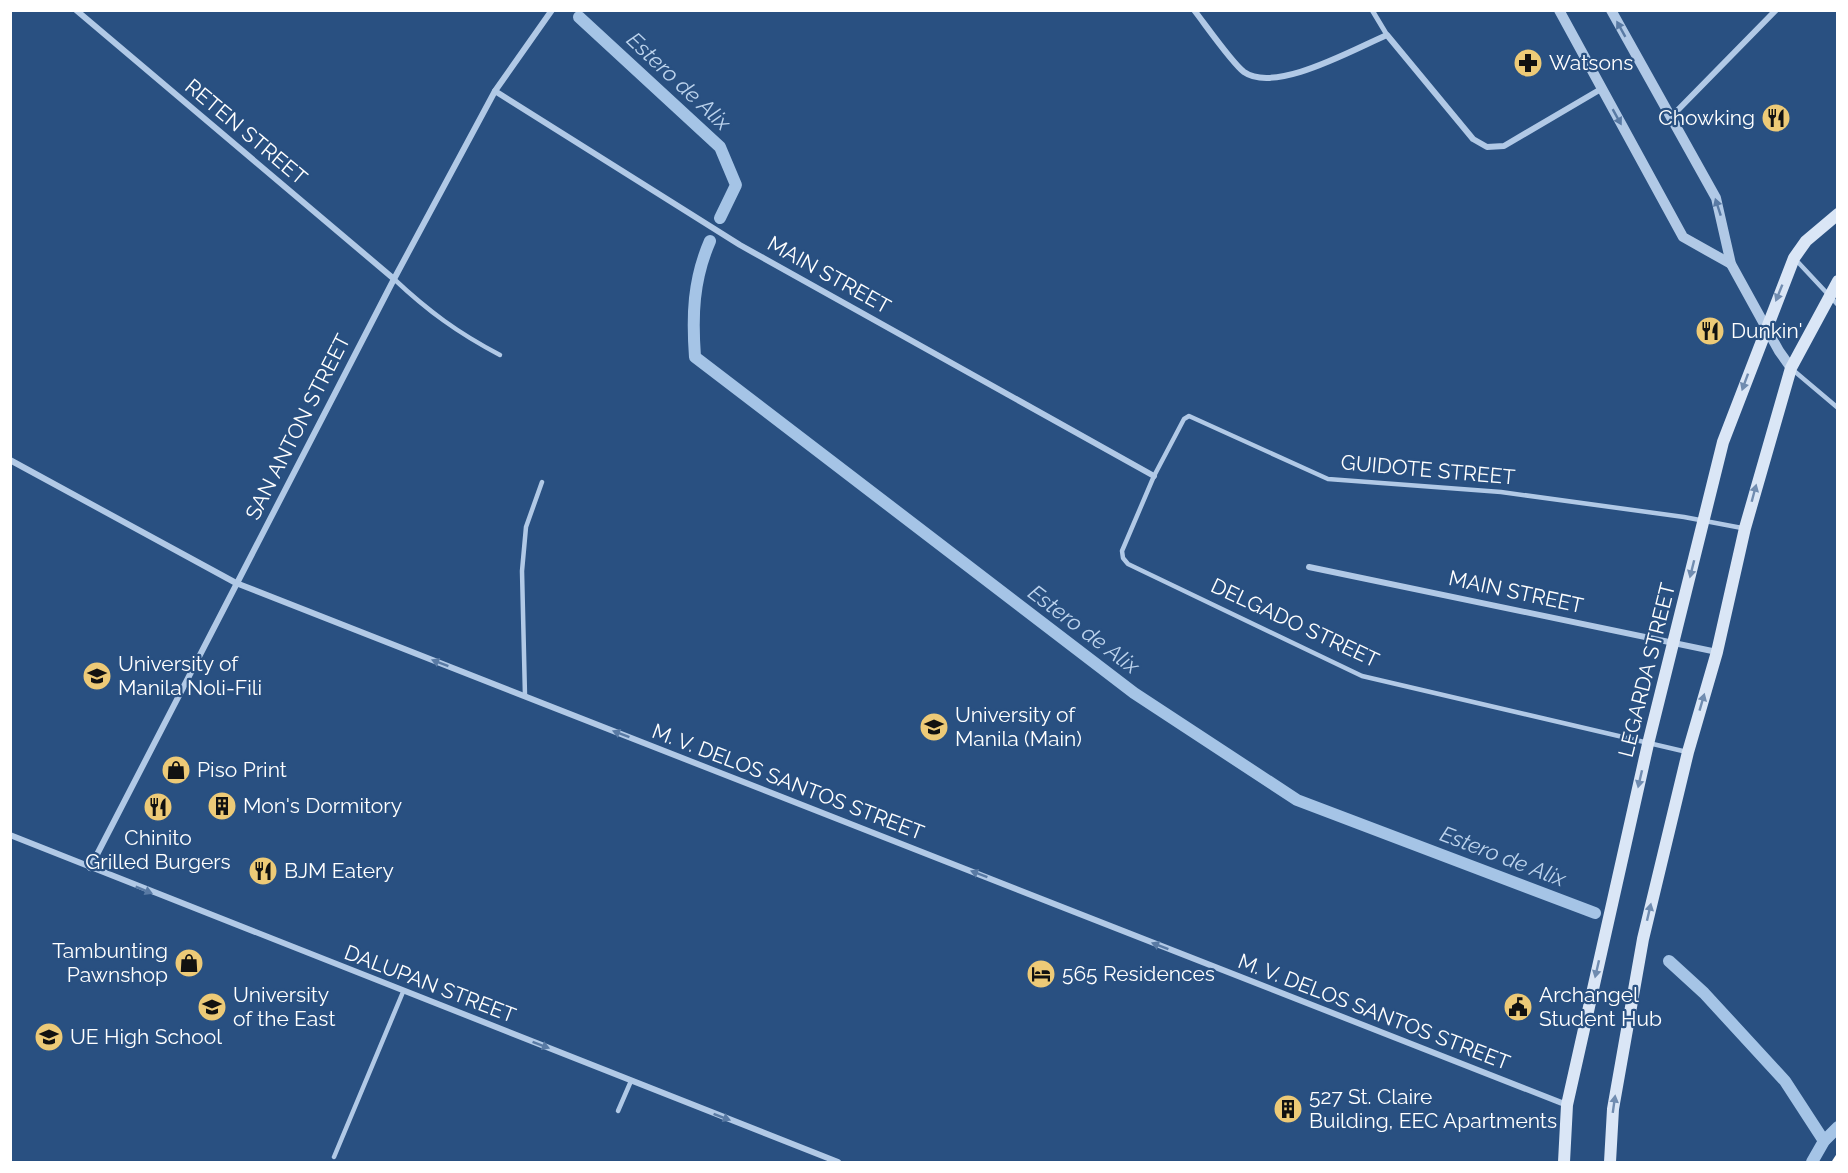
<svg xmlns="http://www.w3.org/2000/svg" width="1848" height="1173" viewBox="0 0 1848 1173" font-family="Raleway,sans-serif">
	<rect width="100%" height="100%" fill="#295081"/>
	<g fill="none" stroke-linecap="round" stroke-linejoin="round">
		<g stroke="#a5c4e6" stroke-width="12">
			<path d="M579 17 720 147 736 185 720 218"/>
			<path d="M710 241C693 280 692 316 695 357L1134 693 1297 800 1595 913"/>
			<path d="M1669 961 1704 993 1785 1081 1824 1141"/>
			<path d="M1812 1162 1824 1141 1838 1127"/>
		</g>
		<g stroke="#b1c9e6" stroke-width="4.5">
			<path d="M1796 260 1838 305"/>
			<path d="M394 279C428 311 458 333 500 355"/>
			<path d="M1793 370 1838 408"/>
			<path d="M525 696 522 571 526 527 542 482"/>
			<path d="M1687 752 1362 676 1128 564 1123 558 1122 551 1154 476 1184 419 1189 416 1328 479 1501 492 1684 517 1742 528"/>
			<path d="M618 1111 631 1081"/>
			<path d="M334 1157 403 992"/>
		</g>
		<path stroke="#b1c9e6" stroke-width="5" d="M1372 10 1387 35"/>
		<g stroke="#b1c9e6" stroke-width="6">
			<path d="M76 10 394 279"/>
			<path d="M1194 10C1205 24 1232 63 1244 72 1275 94 1354 49 1387 35L1473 139 1487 147 1504 146 1601 89"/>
			<path d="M495 91 740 245 1154 476"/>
			<path d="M1671 117 1776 10"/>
			<path d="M10 460 236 583 1567 1105"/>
			<path d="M1309 567 1717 652"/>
			<path d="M10 835 838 1162"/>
			<path d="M90 868 394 279 495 91 552 10"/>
		</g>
		<g stroke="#b1c9e6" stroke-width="10">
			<path d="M1559 10 1683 237 1731 264"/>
			<path d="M1611 10 1716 198 1731 264 1779 351 1791 368"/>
		</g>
		<g stroke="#dae6f6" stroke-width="12">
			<path d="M1564 1162 1567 1105 1648 744 1723 442 1794 258 1806 241 1838 214"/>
			<path d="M1610 1162 1613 1109 1643 939 1688 752 1717 652 1745 528 1791 368 1838 281"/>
		</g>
		<path stroke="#fff" stroke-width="4.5" stroke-dasharray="10 4.5" stroke-linecap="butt" d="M1834 1162 1838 1156"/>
	</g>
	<defs><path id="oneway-solid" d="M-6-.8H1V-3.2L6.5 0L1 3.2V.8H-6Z" transform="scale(1.5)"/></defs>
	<g fill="#597aa4">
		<use href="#oneway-solid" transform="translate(1621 29) rotate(-119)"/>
		<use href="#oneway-solid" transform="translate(1617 117) rotate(61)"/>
		<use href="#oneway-solid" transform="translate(1718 207) rotate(-108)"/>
		<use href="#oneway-solid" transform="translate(440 663) rotate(-159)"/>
		<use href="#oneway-solid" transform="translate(621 734) rotate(-159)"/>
		<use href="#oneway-solid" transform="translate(979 874) rotate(-159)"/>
		<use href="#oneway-solid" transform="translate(144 890) rotate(22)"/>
		<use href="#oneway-solid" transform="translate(1160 946) rotate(-159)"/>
		<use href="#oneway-solid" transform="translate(541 1045) rotate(21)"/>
		<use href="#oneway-solid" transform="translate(722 1117) rotate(21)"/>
	</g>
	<g fill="#708cb0">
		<use href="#oneway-solid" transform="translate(1779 293) rotate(112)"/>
		<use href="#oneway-solid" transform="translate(1745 382) rotate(110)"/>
		<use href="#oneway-solid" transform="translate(1754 493) rotate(-75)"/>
		<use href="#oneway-solid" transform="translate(1692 569) rotate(104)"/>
		<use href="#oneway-solid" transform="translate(1702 702) rotate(-74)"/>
		<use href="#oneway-solid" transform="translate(1640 779) rotate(103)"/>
		<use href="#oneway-solid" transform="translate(1649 912) rotate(-77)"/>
		<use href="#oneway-solid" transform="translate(1597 969) rotate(103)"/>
		<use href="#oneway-solid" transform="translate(1614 1104) rotate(-82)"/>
	</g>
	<defs>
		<g id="pharmacy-disc" transform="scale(1.5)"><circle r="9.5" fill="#edca77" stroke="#295081"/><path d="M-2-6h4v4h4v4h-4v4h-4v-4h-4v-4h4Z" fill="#111"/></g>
		<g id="restaurant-disc" transform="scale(1.5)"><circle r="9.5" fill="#edca77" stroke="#295081"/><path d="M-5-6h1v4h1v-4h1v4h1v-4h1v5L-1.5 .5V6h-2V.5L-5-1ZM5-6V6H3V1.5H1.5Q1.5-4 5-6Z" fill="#111"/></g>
		<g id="university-disc" transform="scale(1.5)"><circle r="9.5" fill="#edca77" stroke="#295081"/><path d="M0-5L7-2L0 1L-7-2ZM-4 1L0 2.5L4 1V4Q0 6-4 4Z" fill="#111"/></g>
		<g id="shop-disc" transform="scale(1.5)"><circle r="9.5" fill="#edca77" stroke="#295081"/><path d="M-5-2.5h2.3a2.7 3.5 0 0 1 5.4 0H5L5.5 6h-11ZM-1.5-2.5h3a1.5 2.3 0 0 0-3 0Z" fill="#111"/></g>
		<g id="building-disc" transform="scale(1.5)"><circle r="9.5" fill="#edca77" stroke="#295081"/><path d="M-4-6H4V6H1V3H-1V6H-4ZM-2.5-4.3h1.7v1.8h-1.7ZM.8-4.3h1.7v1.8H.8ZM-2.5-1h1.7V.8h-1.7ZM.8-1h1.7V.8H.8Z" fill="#111"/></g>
		<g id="hotel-disc" transform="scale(1.5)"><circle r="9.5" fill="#edca77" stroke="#295081"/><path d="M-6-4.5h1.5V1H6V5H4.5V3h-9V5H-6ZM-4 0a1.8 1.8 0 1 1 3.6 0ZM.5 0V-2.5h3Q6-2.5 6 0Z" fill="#111"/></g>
		<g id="civic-disc" transform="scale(1.5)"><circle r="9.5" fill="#edca77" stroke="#295081"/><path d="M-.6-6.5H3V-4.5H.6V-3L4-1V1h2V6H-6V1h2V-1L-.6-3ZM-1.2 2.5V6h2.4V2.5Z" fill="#111"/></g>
		<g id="school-disc" transform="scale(1.5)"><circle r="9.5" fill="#edca77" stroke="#295081"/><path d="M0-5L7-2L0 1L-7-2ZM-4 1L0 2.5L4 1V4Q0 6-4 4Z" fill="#111"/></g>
	</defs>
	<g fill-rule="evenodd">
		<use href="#pharmacy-disc" x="1528" y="63"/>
		<use href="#restaurant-disc" x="1776" y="118"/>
		<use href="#restaurant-disc" x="1710" y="331"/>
		<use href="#university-disc" x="97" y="676"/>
		<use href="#university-disc" x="934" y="727"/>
		<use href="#shop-disc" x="176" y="770"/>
		<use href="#building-disc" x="222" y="806"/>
		<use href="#restaurant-disc" x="158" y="807"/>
		<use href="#restaurant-disc" x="263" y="871"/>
		<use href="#shop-disc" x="189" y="963"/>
		<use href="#hotel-disc" x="1041" y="974"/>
		<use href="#university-disc" x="212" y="1007"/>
		<use href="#civic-disc" x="1518" y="1007"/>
		<use href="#school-disc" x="49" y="1037"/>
		<use href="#building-disc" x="1288" y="1109"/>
	</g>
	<g text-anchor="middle" stroke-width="4.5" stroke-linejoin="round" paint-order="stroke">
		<g font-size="21" fill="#fff" stroke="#295081" text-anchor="start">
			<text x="1549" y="70">Watsons</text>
			<text x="1755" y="125" text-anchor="end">Chowking</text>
			<text x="1731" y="338">Dunkin'</text>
			<text x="118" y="671">University of<tspan x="118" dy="24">Manila Noli-Fili</tspan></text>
			<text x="955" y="722">University of<tspan x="955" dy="24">Manila (Main)</tspan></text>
			<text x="197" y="777">Piso Print</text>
			<text x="243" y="813">Mon's Dormitory</text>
			<text x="158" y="845" text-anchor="middle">Chinito<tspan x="158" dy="24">Grilled Burgers</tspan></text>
			<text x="284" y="878">BJM Eatery</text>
			<text x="168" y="958" text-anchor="end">Tambunting<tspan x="168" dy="24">Pawnshop</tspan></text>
			<text x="1062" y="981">565 Residences</text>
			<text x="233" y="1002">University<tspan x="233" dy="24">of the East</tspan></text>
			<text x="1539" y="1002">Archangel<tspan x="1539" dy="24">Student Hub</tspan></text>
			<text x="70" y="1044">UE High School</text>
			<text x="1309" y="1104">527 St. Claire<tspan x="1309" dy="24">Building, EEC Apartments</tspan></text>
		</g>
		<g font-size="21" fill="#fff" stroke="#295081">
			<text transform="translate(246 132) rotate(40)" y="7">RETEN STREET</text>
			<text transform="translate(829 275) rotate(29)" y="7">MAIN STREET</text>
			<text transform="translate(298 427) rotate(-63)" y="7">SAN ANTON STREET</text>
			<text transform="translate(1428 470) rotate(5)" y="7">GUIDOTE STREET</text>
			<text transform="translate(1516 592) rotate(12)" y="7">MAIN STREET</text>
			<text transform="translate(1295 623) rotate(25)" y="7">DELGADO STREET</text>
			<text transform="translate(1647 670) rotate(-76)" y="7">LEGARDA STREET</text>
			<text transform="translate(788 782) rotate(21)" y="7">M. V. DELOS SANTOS STREET</text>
			<text transform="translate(430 984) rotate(21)" y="7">DALUPAN STREET</text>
			<text transform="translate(1374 1012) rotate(21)" y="7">M. V. DELOS SANTOS STREET</text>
		</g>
		<g font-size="22" font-style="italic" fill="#bcd3ed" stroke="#295081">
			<text transform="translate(679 81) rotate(43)" y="8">Estero de Alix</text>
			<text transform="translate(1084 629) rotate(37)" y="8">Estero de Alix</text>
			<text transform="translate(1503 856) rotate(21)" y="8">Estero de Alix</text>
		</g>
	</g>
	<rect width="1848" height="1173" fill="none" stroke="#ffffff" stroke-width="24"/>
</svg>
